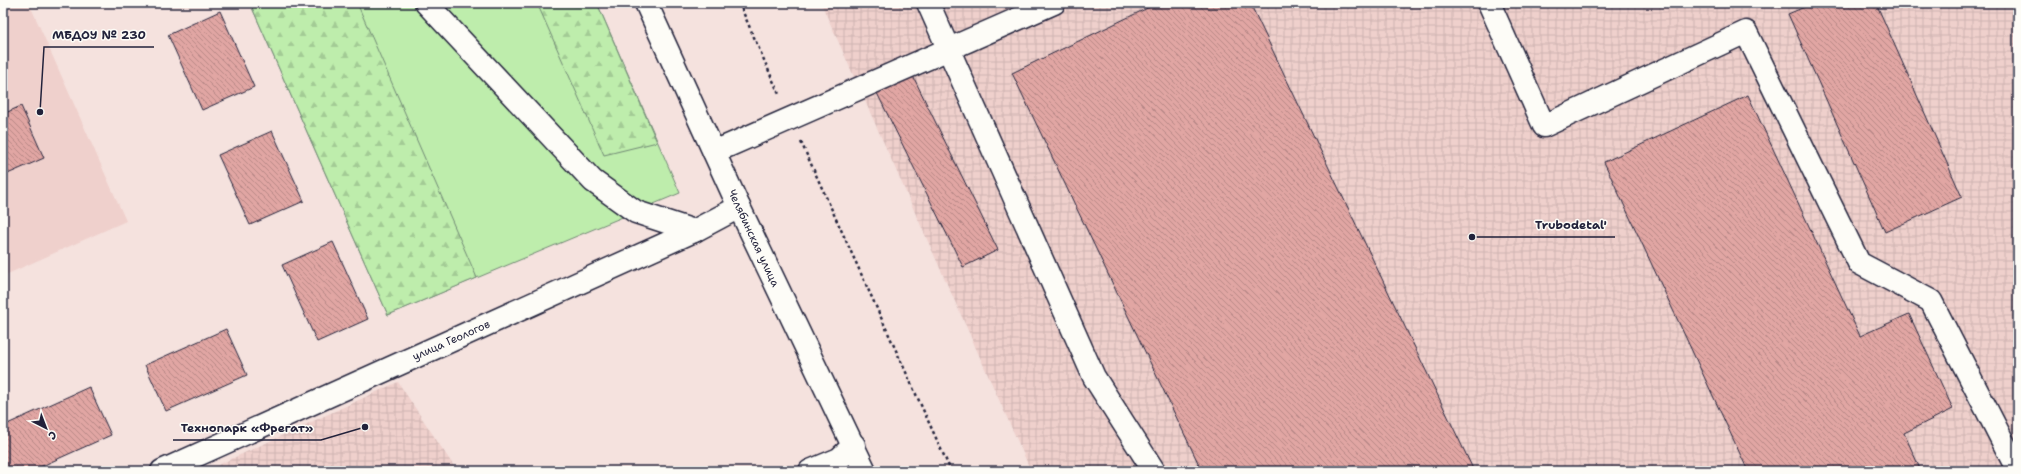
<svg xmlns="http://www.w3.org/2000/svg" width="2021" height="474" viewBox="0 0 2021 474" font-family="'Shantell Sans',sans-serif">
	<defs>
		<pattern id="industrial-grid" width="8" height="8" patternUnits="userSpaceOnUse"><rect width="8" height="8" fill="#efd0cc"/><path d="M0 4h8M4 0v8" fill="none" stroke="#cdb2b0"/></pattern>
		<pattern id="forest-firs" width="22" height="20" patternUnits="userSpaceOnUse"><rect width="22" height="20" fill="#beedac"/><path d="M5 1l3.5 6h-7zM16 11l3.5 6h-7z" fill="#a3cb95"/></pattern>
		<pattern id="building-back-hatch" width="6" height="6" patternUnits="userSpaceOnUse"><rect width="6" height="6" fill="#e1a6a3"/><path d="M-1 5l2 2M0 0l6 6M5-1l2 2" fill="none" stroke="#b68786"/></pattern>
	</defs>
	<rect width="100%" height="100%" fill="#f5e2de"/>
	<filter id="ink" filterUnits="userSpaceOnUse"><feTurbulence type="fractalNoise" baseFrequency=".025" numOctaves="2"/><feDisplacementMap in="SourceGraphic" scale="8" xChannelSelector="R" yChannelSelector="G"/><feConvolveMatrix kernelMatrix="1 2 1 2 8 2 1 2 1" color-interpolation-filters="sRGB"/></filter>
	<g filter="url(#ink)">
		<path fill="#efd0cc" d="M3 3H29L126 221 3 276Z"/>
		<g fill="url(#industrial-grid)">
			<path d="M821 3H2018V471H1031Z"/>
			<path d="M398 382 457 471H205Z"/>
		</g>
		<path fill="#beedac" stroke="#708874" d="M250 3H597L680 193 388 315Z"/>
		<g fill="url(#forest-firs)" stroke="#708874">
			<path d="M250 3H357L477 278 388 315Z"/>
			<path d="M537 3H597L657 142 604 155Z"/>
		</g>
		<g fill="url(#building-back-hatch)" stroke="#22223b">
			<path d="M1158 3H1250L1474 471H1202L1012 73Z"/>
			<path d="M1814 3H1876L1962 197 1885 232 1788 14Z"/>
			<path d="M220 11 254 87 202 110 168 35Z"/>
			<path d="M911 72 998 250 963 267 875 89Z"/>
			<path d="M1748 95 1860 336 1909 314 1953 409 1904 433 1921 471H1748L1604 162Z"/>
			<path d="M21 106 44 158 3 176V114Z"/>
			<path d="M272 131 304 201 250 225 218 155Z"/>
			<path d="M333 242 368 319 317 342 282 265Z"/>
			<path d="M226 329 247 375 166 411 145 365Z"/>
			<path d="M89 387 111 435 31 471H3V426Z"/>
		</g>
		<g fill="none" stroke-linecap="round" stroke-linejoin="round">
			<g stroke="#22223b" stroke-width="25">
				<g id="minor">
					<path d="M426 3 593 181 636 212 694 231"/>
					<path d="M646 3 739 207 865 471"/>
					<path d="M928 3 1094 377 1154 471"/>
					<path d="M1489 3 1544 126 1746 32 1859 263 1931 301 2018 471"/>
					<path d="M714 152 1054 3"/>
					<path d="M162 471 694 231 739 207"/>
					<path d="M810 471 839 459 854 445"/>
				</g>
			</g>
			<g stroke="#22223b" stroke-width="2.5" stroke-dasharray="3 3" stroke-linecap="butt">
				<path d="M739 3 779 94"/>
				<path d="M801 142 951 471"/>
			</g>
			<use href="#minor" stroke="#fdfcf7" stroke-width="22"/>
		</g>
	</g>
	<g text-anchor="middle" stroke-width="3" stroke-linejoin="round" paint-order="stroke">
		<g font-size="11" fill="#22223b" stroke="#fdfcf7">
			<text transform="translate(754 238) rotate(65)" y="4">Челябинская улица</text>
			<text transform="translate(451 340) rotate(-24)" y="4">улица Геологов</text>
		</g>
	</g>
	<path fill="none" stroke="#22223b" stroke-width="1.5" d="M40 112L44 47H154M1472 237L1527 237H1615M365 427L321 440H173"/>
	<g fill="#22223b" stroke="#fdfcf7" stroke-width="1.5">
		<circle cx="40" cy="112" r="4"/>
		<circle cx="1472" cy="237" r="4"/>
		<circle cx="365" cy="427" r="4"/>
	</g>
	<g font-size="12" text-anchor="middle" font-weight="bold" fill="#22223b" stroke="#fdfcf7" stroke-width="3" stroke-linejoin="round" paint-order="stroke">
		<text x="99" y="39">МБДОУ № 230</text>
		<text x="1571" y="229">Trubodetal'</text>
		<text x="247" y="432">Технопарк «Фрегат»</text>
	</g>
	<rect width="2021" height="474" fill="none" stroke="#fdfcf7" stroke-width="16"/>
	<rect x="8" y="8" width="2005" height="458" fill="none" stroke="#22223b" stroke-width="1.5" filter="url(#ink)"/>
	<g transform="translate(46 428) rotate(138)" stroke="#fdfcf7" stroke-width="3" paint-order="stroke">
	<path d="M0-3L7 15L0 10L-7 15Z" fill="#22223b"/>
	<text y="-6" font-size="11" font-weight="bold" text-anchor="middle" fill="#22223b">С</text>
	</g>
</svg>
